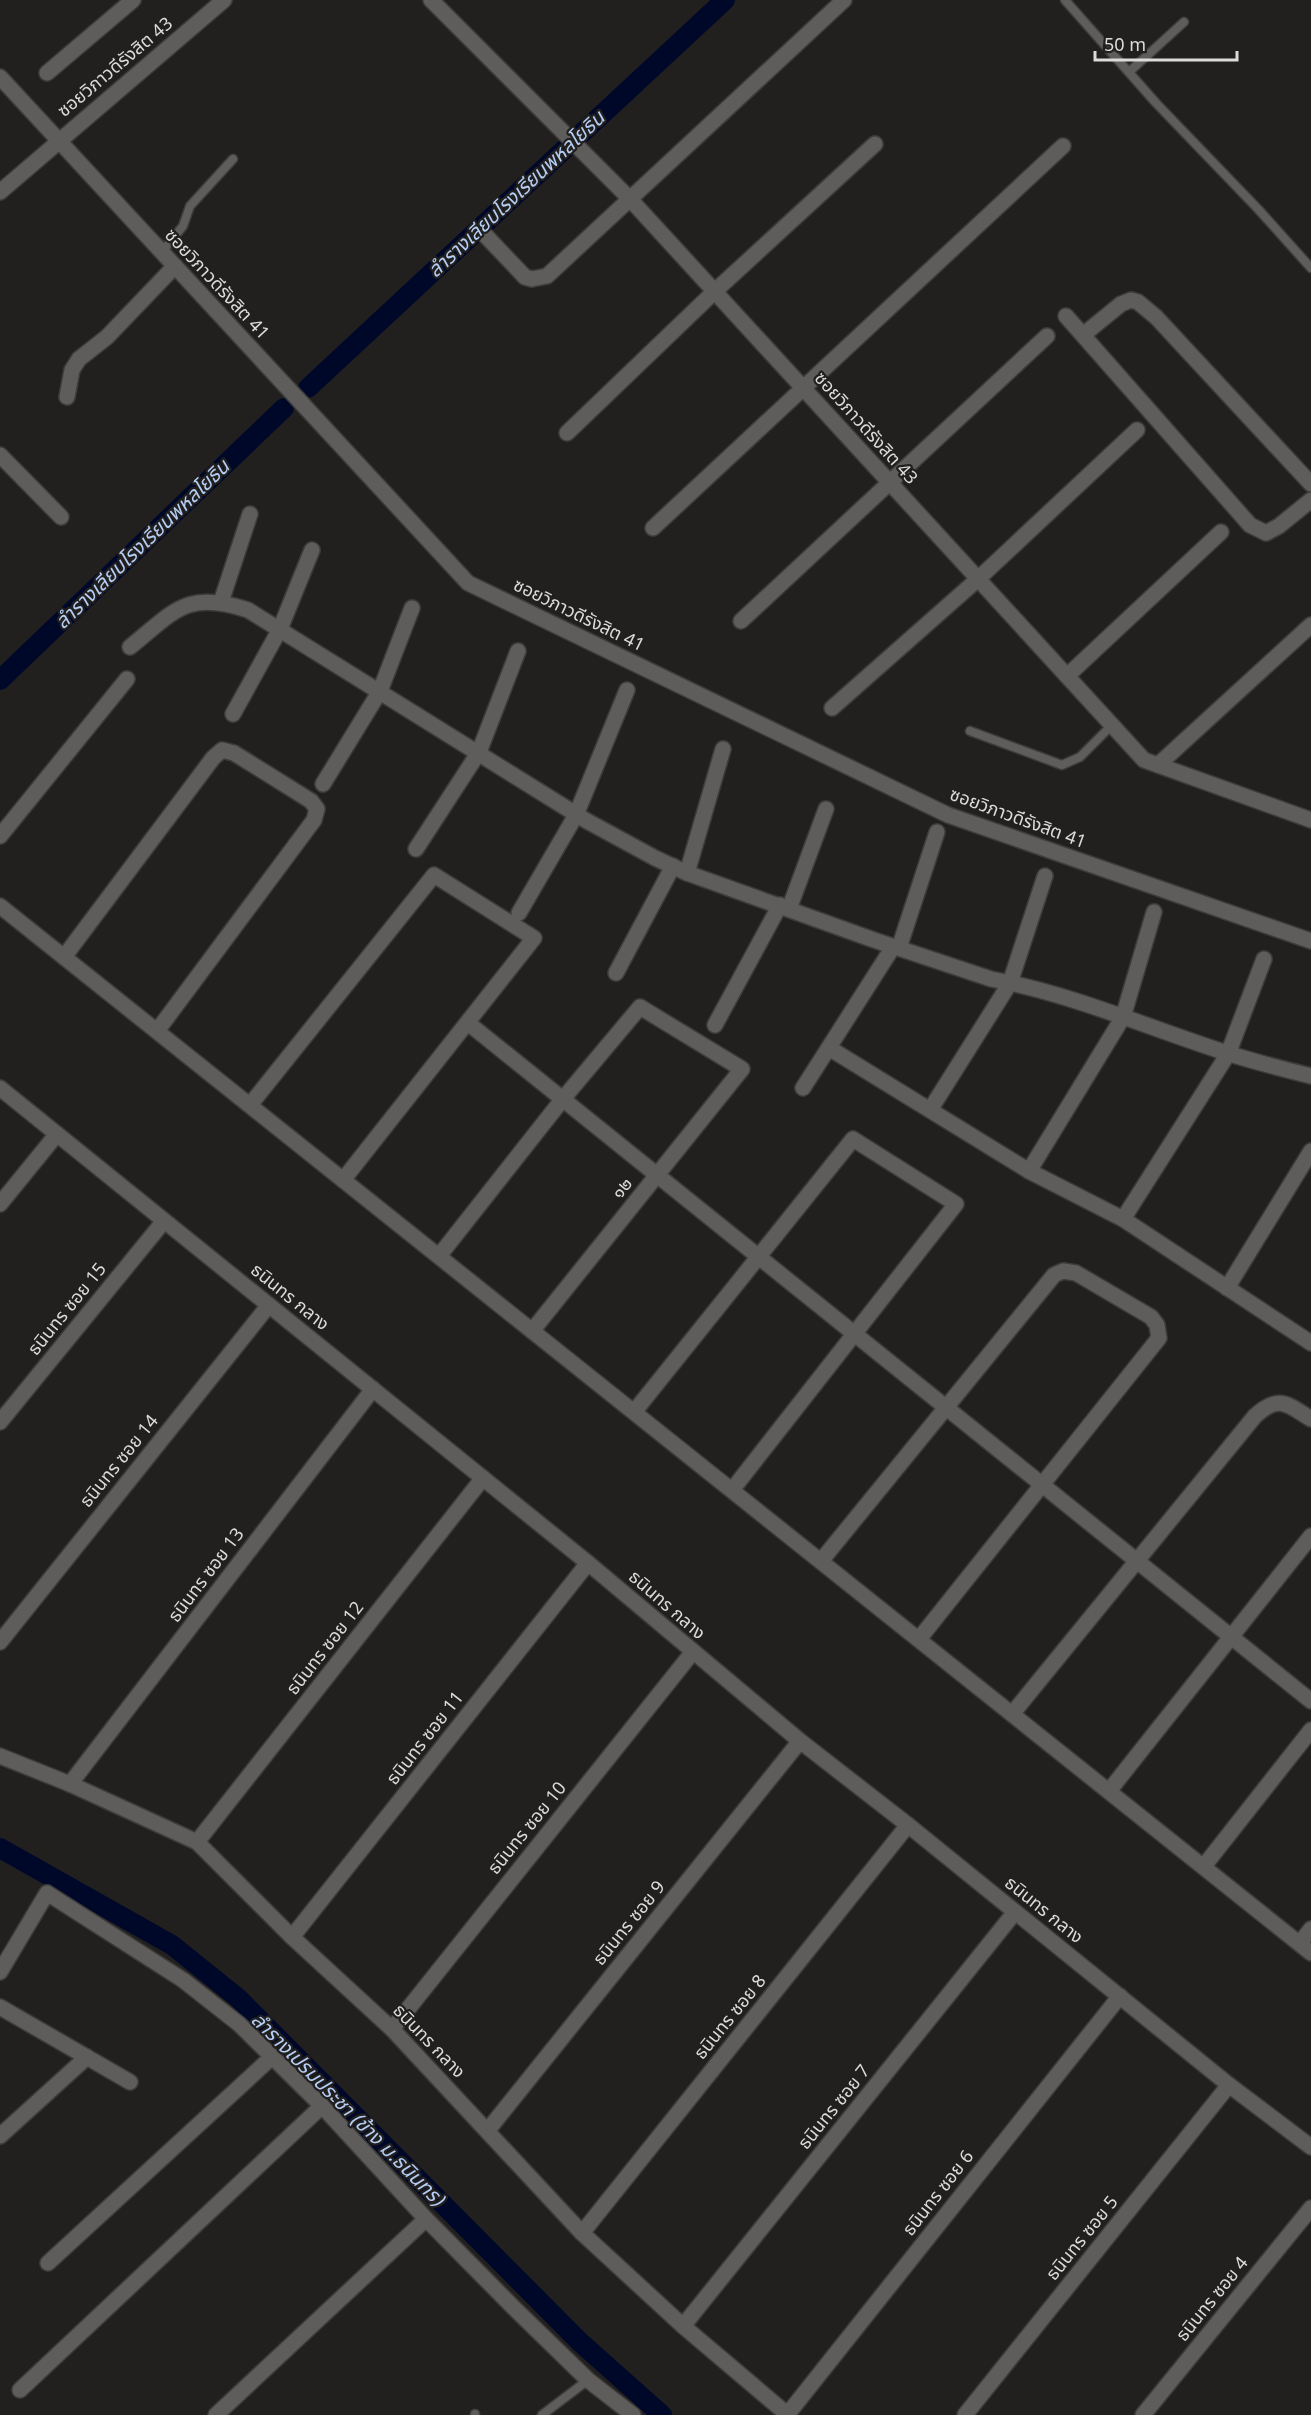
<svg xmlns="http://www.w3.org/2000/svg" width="1311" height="2415" viewBox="0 0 1311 2415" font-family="Georgia,'Noto Sans Thai',serif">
	<rect width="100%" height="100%" fill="#22201f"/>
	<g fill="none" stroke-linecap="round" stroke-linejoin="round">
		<g stroke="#00082a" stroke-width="20">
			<path d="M308 388 725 0"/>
			<path d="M0 680 284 408"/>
			<path d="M0 1848 172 1945 238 1998 580 2342 662 2415"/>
		</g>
		<g stroke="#3d3c3b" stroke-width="11">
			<g id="lane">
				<path d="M1065 0 1156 103 1258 209 1311 268"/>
				<path d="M1129 72 1184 22"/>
				<path d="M162 252 183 226 190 206 233 159"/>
				<path d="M970 731 1062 765 1080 757 1112 725"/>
				<path d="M475 2414V2415"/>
				<path d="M542 2415 588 2380"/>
			</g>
		</g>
		<g stroke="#3d3c3b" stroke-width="18">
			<g id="street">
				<path d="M431 0 629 198 1144 760 1311 820"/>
				<path d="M47 73 133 0"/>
				<path d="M0 77 468 583 948 815 1311 941"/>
				<path d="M0 192 224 0"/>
				<path d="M486 236 525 277 532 279 547 276 844 0"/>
				<path d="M1066 316 1250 525 1266 533 1279 526 1311 500"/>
				<path d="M1083 335 1121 304 1131 300 1138 302 1156 317 1311 484"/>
				<path d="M67 397 72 370 79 359 107 337 175 266"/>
				<path d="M567 433 715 291 875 144"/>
				<path d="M0 455 61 517"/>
				<path d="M653 528 1063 146"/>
				<path d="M221 602 250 514"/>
				<path d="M741 621 1047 336"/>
				<path d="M130 647C176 610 186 590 248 610L587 821 655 858 687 873 874 940 991 979C1072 994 1149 1028 1227 1053 1255 1062 1283 1069 1311 1076"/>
				<path d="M1067 676 1221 532"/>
				<path d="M832 708 978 579 1137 430"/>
				<path d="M233 714 280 629 312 550"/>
				<path d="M1158 765 1311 625"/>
				<path d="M323 784 380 691 412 608"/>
				<path d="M0 836 127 679"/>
				<path d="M416 849 479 752 518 651"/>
				<path d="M687 873 723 749"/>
				<path d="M0 906 1311 1953"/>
				<path d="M789 909 826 809"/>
				<path d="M519 913 576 815 627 690"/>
				<path d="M899 948 937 832"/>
				<path d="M64 957 213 758 222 750 234 753 311 801 317 809 314 820 157 1031"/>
				<path d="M616 973 673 866"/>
				<path d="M468 1023 1311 1701"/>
				<path d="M715 1025 780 905"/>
				<path d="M829 1048 1029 1171 1123 1219 1311 1343"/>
				<path d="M0 1088 588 1563 800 1741 908 1825 1229 2085 1311 2147"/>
				<path d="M803 1088 893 947"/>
				<path d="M250 1105 434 875 534 938 343 1180"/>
				<path d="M930 1110 1010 983 1045 876"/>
				<path d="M1029 1171 1123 1017 1154 912"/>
				<path d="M0 1204 57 1134"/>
				<path d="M1123 1219 1228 1054 1264 959"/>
				<path d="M439 1256 562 1100 640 1007 742 1069 532 1331"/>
				<path d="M1227 1288 1311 1151"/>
				<path d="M634 1412 853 1139 956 1204 732 1490"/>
				<path d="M0 1422 164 1221"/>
				<path d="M821 1561 1054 1275 1063 1271 1076 1273 1151 1317 1157 1325 1159 1338 919 1639"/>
				<path d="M0 1642 269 1305"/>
				<path d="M1012 1714 1255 1416C1279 1394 1287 1404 1311 1419"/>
				<path d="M0 1756 70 1784 197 1842 292 1937 392 2029 582 2233 683 2326 788 2415"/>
				<path d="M70 1784 373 1389"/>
				<path d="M1109 1791 1311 1536"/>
				<path d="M197 1842 483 1478"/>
				<path d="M1204 1866 1311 1730"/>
				<path d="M292 1937 588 1563"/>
				<path d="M1300 1943 1311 1929"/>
				<path d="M0 1972 47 1893 183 1980 239 2024 322 2106 426 2219 514 2308 588 2380 633 2415"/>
				<path d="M0 2007 130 2082"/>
				<path d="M392 2029 692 1653"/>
				<path d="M488 2130 800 1741"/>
				<path d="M0 2136 87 2057"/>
				<path d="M582 2233 908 1825"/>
				<path d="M48 2263 272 2057"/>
				<path d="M683 2326 1015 1912"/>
				<path d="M20 2390 322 2106"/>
				<path d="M216 2415 426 2219"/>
				<path d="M787 2415 1120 1996"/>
				<path d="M965 2415 1229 2085"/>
				<path d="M1143 2415 1311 2208"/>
			</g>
		</g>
		<use href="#lane" stroke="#5f5d5b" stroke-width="8"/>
		<use href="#street" stroke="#5f5d5b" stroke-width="15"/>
	</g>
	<g text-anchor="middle" stroke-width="4.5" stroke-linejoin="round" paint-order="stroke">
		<g font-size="18" fill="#dcdbda" stroke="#22201f">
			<text transform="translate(115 67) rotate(-40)" y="6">ซอยวิภาวดีรังสิต 43</text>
			<text transform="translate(217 284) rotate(47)" y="6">ซอยวิภาวดีรังสิต 41</text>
			<text transform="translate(866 428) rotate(48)" y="6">ซอยวิภาวดีรังสิต 43</text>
			<text transform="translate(579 615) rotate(26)" y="6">ซอยวิภาวดีรังสิต 41</text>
			<text transform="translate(1018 818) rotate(20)" y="6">ซอยวิภาวดีรังสิต 41</text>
			<text transform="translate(622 1188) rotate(-51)" y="6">๑๒</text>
			<text transform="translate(290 1297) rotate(39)" y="6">ธนินทร กลาง</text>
			<text transform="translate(67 1309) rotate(-51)" y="6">ธนินทร ซอย 15</text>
			<text transform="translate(119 1461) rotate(-51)" y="6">ธนินทร ซอย 14</text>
			<text transform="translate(206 1575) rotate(-53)" y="6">ธนินทร ซอย 13</text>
			<text transform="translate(667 1605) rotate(41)" y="6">ธนินทร กลาง</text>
			<text transform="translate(325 1648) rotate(-52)" y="6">ธนินทร ซอย 12</text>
			<text transform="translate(425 1738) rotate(-52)" y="6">ธนินทร ซอย 11</text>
			<text transform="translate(527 1828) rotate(-51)" y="6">ธนินทร ซอย 10</text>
			<text transform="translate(1044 1910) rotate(39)" y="6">ธนินทร กลาง</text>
			<text transform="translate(629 1923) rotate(-51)" y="6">ธนินทร ซอย 9</text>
			<text transform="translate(730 2017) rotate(-51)" y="6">ธนินทร ซอย 8</text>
			<text transform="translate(429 2041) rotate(46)" y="6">ธนินทร กลาง</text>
			<text transform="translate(834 2107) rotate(-51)" y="6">ธนินทร ซอย 7</text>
			<text transform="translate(938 2193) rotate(-52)" y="6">ธนินทร ซอย 6</text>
			<text transform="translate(1082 2238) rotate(-51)" y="6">ธนินทร ซอย 5</text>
			<text transform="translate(1212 2299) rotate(-51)" y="6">ธนินทร ซอย 4</text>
		</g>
		<g font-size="20" font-style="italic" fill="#b5cef6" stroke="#22201f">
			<text transform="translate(516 194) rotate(-43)" y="7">ลำรางเลียบโรงเรียนพหลโยธิน</text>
			<text transform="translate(142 544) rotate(-44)" y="7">ลำรางเลียบโรงเรียนพหลโยธิน</text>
			<text transform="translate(348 2109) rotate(45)" y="7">ลำรางเปรมประชา (ข้าง ม.ธนินทร)</text>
		</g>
	</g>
	<path d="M1095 51v9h142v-9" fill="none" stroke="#dcdbda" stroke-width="3"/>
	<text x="1104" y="51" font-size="18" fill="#dcdbda" stroke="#22201f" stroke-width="4.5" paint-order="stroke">50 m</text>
</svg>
